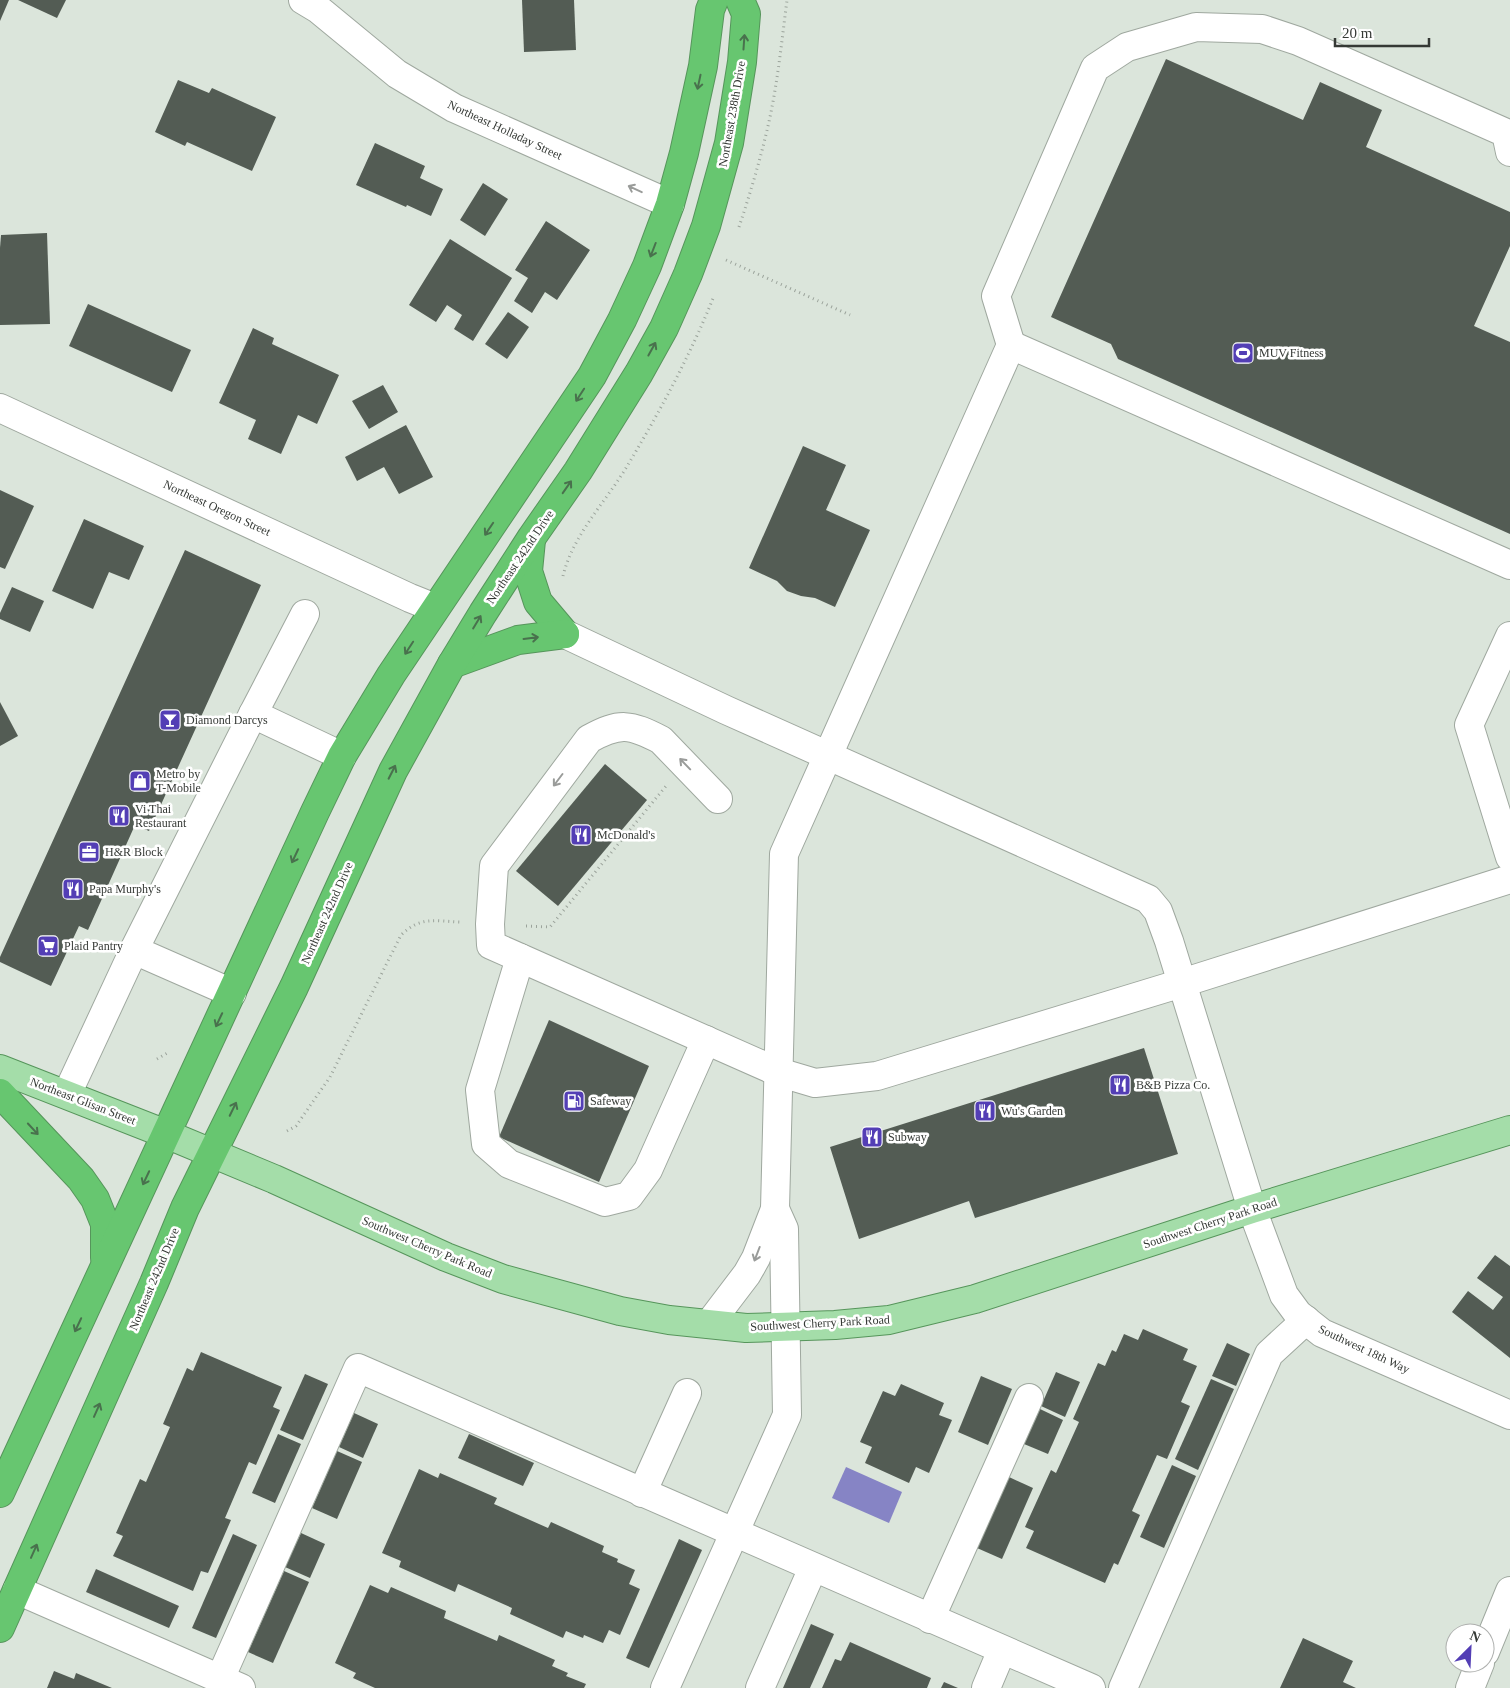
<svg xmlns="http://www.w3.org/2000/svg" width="1510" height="1688" viewBox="0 0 1510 1688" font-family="Georgia,serif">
	<rect width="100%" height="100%" fill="#dbe5db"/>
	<path fill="#8684c5" d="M846 1467 902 1492 889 1523 832 1498Z"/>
	<g fill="#535c54">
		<path d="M0 0H9L0 21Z"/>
		<path d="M18 0H66L57 18Z"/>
		<path d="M522 0H574L576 50 524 52Z"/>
		<path d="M1166 59 1303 120 1320 82 1382 110 1366 147 1510 212V246L1474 326 1510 342V534L1118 359 1111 344 1051 317Z"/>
		<path d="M178 80 209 93 212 88 276 117 252 171 187 142 185 146 155 132Z"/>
		<path d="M375 143 425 166 420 178 443 189 431 216 407 205 406 207 356 185Z"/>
		<path d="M483 183 508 199 485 236 460 220Z"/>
		<path d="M546 221 590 250 557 300 545 292 532 313 514 301 528 278 515 270Z"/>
		<path d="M47 233 50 324 0 325V248L1 235Z"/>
		<path d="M450 239 512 278 473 341 454 329 462 315 447 305 436 322 409 305Z"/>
		<path d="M88 304 191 350 172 392 69 346Z"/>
		<path d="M508 312 529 327 507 359 485 344Z"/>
		<path d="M253 328 274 338 272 344 339 375 317 424 298 415 281 454 248 439 256 420 219 403Z"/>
		<path d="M383 385 398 412 369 429 352 401Z"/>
		<path d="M406 425 433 477 399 494 384 467 357 481 345 457Z"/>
		<path d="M803 446 846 465 826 510 870 530 835 607 815 598 801 596 787 591 777 581 749 568Z"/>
		<path d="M0 490 34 506 5 569 0 567Z"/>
		<path d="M84 519 144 546 129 580 109 572 93 609 52 591Z"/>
		<path d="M185 550 261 585 149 831 135 825 88 930 79 926 51 986 0 962V957Z"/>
		<path d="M12 587 44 601 30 632 0 619V613Z"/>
		<path d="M0 702 18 736 0 746Z"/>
		<path d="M605 764 647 800 558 906 516 871Z"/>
		<path d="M549 1020 649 1066 599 1182 499 1137Z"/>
		<path d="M1144 1048 1178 1154 975 1218 969 1201 859 1239 830 1147Z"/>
		<path d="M1495 1255 1510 1266V1358L1452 1312 1468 1291 1493 1310 1503 1297 1477 1278Z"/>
		<path d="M1143 1329 1188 1349 1183 1360 1197 1366 1181 1402 1190 1406 1167 1459 1157 1455 1132 1511 1140 1515 1118 1565 1114 1563 1105 1583 1026 1548 1034 1531 1025 1527 1051 1470 1056 1473 1079 1422 1073 1419 1098 1363 1105 1366 1112 1350 1116 1352 1124 1334 1138 1340Z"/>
		<path d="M1227 1343 1250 1354 1236 1386 1212 1376Z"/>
		<path d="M201 1352 282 1387 273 1407 280 1410 256 1465 249 1462 225 1518 231 1520 208 1573 201 1571 193 1591 113 1556 123 1536 116 1533 140 1479 146 1482 170 1427 163 1424 187 1368 193 1371Z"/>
		<path d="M1056 1372 1080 1382 1065 1417 1041 1406Z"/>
		<path d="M305 1374 328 1384 303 1440 280 1430Z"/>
		<path d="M981 1376 1012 1389 988 1445 958 1432Z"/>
		<path d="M1211 1379 1234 1389 1198 1470 1175 1459Z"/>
		<path d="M901 1384 944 1403 939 1415 952 1420 929 1473 916 1467 909 1483 865 1463 872 1447 860 1442 883 1391 895 1396Z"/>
		<path d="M1040 1409 1063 1420 1048 1454 1024 1444Z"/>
		<path d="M354 1413 378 1424 363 1458 339 1447Z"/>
		<path d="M278 1434 301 1444 275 1503 252 1493Z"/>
		<path d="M469 1434 534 1463 523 1486 458 1458Z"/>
		<path d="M337 1451 362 1462 337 1519 312 1508Z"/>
		<path d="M1172 1465 1196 1476 1164 1548 1140 1537Z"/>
		<path d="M419 1469 438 1478 440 1473 497 1498 494 1504 548 1528 551 1522 604 1546 602 1552 618 1559 617 1562 635 1570 629 1584 640 1589 620 1635 609 1630 603 1643 584 1635 583 1638 566 1631 563 1638 510 1614 512 1608 458 1584 455 1592 399 1567 401 1561 382 1553Z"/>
		<path d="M1009 1477 1033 1488 1002 1559 977 1548Z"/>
		<path d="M301 1533 325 1544 310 1578 285 1567Z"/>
		<path d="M233 1534 257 1545 216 1638 192 1628Z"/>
		<path d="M679 1539 702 1550 649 1668 626 1658Z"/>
		<path d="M96 1569 179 1606 169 1628 86 1592Z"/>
		<path d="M284 1571 309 1582 273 1663 248 1652Z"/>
		<path d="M370 1585 388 1593 391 1587 446 1611 444 1618 497 1641 499 1635 555 1660 552 1666 568 1673 566 1676 586 1684 584 1688H375L353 1678 356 1673 335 1663Z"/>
		<path d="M811 1624 834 1634 810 1688H783Z"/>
		<path d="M1303 1638 1353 1661 1343 1682 1356 1688H1280Z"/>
		<path d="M850 1642 931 1678 927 1688H822L835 1659 841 1661Z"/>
		<path d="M54 1671 74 1679 76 1673 112 1688H47Z"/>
		<path d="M944 1682 958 1688H941Z"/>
	</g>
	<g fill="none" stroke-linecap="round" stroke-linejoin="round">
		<g stroke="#9fa89f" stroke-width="30">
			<g id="minor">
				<path d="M303 0 318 9 397 74 454 108 670 204"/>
				<path d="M1011 345 996 296 1095 68 1127 47 1196 27 1262 29 1298 41 1506 133 1510 152"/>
				<path d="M0 408 410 598 435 608"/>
				<path d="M565 634 726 710 1148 899 1158 911 1169 941 1252 1209 1284 1295 1298 1314 1322 1333 1510 1415"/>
				<path d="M1510 636 1469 725 1510 857"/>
				<path d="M253 714 342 756"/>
				<path d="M718 799 661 740C630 724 620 722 589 739L494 866 490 924 491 945 778 1072 815 1083 877 1076 1182 983 1510 879"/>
				<path d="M520 958 480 1090 486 1144 509 1164 605 1202 629 1196 648 1170 706 1040"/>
				<path d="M232 993 134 950 253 714 305 614"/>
				<path d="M67 1094 134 950"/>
				<path d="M709 1324 747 1274 756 1258 775 1209 784 854 1011 345 1510 565"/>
				<path d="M642 1493 687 1393"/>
				<path d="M17 1590 241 1688"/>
				<path d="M930 1619 1029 1398"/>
				<path d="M1485 1652 1510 1591"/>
				<path d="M220 1679 358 1368 1091 1688"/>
				<path d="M665 1688 787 1415 784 1229 775 1209"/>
				<path d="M760 1688 813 1568"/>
				<path d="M986 1688 1002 1650"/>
				<path d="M1123 1688 1269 1354 1306 1320"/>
				<path d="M1470 1688 1480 1663"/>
			</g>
		</g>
		<g stroke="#56955b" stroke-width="30">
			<path id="major" d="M0 1069 166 1134 274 1179 446 1257 503 1279 620 1311 669 1320 746 1328 835 1325 889 1320 975 1299 1252 1209 1510 1130"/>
		</g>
		<g stroke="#56955b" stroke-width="30">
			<g id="highway">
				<path d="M531 540 528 571 538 602 565 634"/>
				<path d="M452 664 518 640 565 634"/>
				<path d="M0 1093 81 1179 95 1199 105 1224V1258"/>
				<path d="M0 1493 315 812 342 756 391 675 592 376 622 320 647 266 670 204 684 153 703 66 710 10 714 0"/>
				<path d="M0 1628 154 1283 185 1208 294 987 393 771 452 664 483 613 532 537 578 471 639 373 664 328 688 274 706 226 729 143 742 62 746 14 740 0"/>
			</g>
		</g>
		<g stroke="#9ba39b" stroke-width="3" stroke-dasharray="1 4" stroke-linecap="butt">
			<path d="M739 227C751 191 762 154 770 117 778 79 782 39 787 0"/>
			<path d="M726 260 850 315"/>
			<path d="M563 576C573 535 604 504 626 468 659 413 690 356 714 296"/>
			<path d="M526 926 550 927 666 786"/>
			<path d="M157 1059 169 1052"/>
			<path d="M287 1131 296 1126 330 1077 401 935C421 916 434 921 460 922"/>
		</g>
		<use href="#minor" stroke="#fff" stroke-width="28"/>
		<use href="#major" stroke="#a4dda9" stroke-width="28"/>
		<use href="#highway" stroke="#67c670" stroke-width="28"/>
	</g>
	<defs><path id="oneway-shaft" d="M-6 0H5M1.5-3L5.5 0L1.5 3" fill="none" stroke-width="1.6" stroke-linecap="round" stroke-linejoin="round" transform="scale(1.25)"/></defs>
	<g stroke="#49714d">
		<use href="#oneway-shaft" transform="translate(744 42) rotate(-86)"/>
		<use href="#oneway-shaft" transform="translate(699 82) rotate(102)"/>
		<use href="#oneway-shaft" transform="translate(653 250) rotate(111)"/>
		<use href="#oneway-shaft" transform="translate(652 349) rotate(-61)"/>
		<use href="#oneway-shaft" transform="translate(580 395) rotate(123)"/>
		<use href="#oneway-shaft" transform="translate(567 487) rotate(-55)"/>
		<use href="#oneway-shaft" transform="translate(489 529) rotate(124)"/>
		<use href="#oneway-shaft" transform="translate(477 622) rotate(-59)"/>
		<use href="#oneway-shaft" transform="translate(531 638) rotate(-7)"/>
		<use href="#oneway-shaft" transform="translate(409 648) rotate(123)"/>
		<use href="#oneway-shaft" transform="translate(392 772) rotate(-63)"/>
		<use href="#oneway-shaft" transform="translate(295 856) rotate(115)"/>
		<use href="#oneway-shaft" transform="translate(219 1020) rotate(115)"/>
		<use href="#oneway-shaft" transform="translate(233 1109) rotate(-64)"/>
		<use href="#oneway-shaft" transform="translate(33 1129) rotate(47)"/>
		<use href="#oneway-shaft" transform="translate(146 1178) rotate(115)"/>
		<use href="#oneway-shaft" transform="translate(78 1325) rotate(115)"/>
		<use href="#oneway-shaft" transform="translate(97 1410) rotate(-66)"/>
		<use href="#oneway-shaft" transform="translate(34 1551) rotate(-66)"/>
	</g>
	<g stroke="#9a9c9a">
		<use href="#oneway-shaft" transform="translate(635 189) rotate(-155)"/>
		<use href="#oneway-shaft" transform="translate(685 764) rotate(-134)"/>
		<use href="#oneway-shaft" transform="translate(558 780) rotate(127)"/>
		<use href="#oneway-shaft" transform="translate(757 1254) rotate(111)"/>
	</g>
	<defs>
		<g id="stadium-square" transform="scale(1.125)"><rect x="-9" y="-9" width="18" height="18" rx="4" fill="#533eb5" stroke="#fff"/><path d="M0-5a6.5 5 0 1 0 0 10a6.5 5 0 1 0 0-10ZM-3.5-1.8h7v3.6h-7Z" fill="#fff"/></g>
		<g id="bar-square" transform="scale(1.125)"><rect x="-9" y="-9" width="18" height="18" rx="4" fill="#533eb5" stroke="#fff"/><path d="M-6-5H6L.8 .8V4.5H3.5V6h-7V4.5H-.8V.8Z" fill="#fff"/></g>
		<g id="shop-square" transform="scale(1.125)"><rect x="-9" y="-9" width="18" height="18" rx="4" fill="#533eb5" stroke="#fff"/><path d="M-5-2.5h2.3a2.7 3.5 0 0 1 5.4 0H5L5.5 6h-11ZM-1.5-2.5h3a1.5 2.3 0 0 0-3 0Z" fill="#fff"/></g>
		<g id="restaurant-square" transform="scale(1.125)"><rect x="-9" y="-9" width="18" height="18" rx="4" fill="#533eb5" stroke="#fff"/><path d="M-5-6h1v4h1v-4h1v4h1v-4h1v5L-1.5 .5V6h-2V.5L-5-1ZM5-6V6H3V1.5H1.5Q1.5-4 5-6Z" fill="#fff"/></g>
		<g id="office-square" transform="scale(1.125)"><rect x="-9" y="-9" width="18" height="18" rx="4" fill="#533eb5" stroke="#fff"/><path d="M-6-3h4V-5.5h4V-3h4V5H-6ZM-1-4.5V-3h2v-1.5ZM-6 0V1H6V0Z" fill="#fff"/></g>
		<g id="supermarket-square" transform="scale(1.125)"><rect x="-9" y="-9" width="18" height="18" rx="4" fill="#533eb5" stroke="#fff"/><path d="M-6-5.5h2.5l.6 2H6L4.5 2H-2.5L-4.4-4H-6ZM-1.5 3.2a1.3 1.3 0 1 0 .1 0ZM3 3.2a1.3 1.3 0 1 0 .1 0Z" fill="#fff"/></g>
		<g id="fuel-square" transform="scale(1.125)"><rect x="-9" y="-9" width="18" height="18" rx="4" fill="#533eb5" stroke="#fff"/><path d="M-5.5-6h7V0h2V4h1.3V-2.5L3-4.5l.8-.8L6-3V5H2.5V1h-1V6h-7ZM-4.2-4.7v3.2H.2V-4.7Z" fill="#fff"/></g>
	</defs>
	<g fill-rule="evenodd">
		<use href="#stadium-square" x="1243" y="353"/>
		<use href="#bar-square" x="170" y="720"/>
		<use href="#shop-square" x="140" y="781"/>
		<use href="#restaurant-square" x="119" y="816"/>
		<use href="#restaurant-square" x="581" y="835"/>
		<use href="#office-square" x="89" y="852"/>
		<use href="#restaurant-square" x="73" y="889"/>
		<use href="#supermarket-square" x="48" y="946"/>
		<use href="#restaurant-square" x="1120" y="1085"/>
		<use href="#fuel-square" x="574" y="1101"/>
		<use href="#restaurant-square" x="985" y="1111"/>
		<use href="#restaurant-square" x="872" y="1137"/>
	</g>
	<g text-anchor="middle" stroke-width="5" stroke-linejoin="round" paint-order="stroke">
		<g font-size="12" fill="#353935" stroke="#fff">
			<text transform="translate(732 114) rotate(-80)" y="4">Northeast 238th Drive</text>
			<text transform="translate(505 130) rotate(25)" y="4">Northeast Holladay Street</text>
			<text transform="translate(217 508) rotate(25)" y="4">Northeast Oregon Street</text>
			<text transform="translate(520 557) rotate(-56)" y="4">Northeast 242nd Drive</text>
			<text transform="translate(327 913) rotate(-66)" y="4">Northeast 242nd Drive</text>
			<text transform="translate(83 1101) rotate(21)" y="4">Northeast Glisan Street</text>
			<text transform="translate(1210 1223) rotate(-18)" y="4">Southwest Cherry Park Road</text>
			<text transform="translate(427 1247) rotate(23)" y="4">Southwest Cherry Park Road</text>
			<text transform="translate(154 1279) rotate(-67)" y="4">Northeast 242nd Drive</text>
			<text transform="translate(820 1323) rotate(-3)" y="4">Southwest Cherry Park Road</text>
			<text transform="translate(1364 1349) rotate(25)" y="4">Southwest 18th Way</text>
		</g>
		<g font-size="12" fill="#353935" stroke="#fff" text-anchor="start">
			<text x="1259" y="357">MUV Fitness</text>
			<text x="186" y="724">Diamond Darcys</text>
			<text x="156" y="778">Metro by<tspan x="156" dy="14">T-Mobile</tspan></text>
			<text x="135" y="813">Vi Thai<tspan x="135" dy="14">Restaurant</tspan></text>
			<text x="597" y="839">McDonald's</text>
			<text x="105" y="856">H&amp;R Block</text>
			<text x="89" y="893">Papa Murphy's</text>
			<text x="64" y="950">Plaid Pantry</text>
			<text x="1136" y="1089">B&amp;B Pizza Co.</text>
			<text x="590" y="1105">Safeway</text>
			<text x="1001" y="1115">Wu's Garden</text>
			<text x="888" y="1141">Subway</text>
		</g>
	</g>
	<g transform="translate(1470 1648) rotate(24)"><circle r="24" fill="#ffffff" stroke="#aeb0ae"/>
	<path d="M0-4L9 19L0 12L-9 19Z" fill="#533eb5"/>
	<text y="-8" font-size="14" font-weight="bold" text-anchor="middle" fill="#353935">N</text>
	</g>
	<path d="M1335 38v8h94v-8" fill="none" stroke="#353935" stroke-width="2.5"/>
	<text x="1342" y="38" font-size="15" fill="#353935" stroke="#ffffff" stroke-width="4" paint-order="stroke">20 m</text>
</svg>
